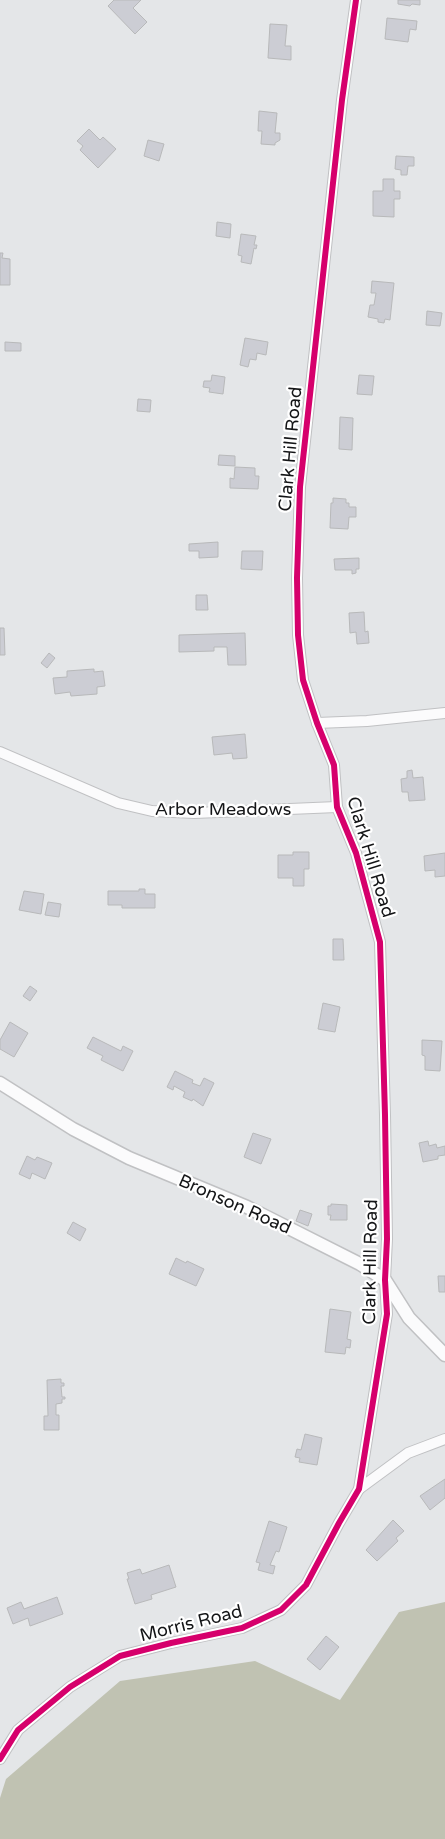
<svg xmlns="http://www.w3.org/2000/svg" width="445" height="1839" viewBox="0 0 445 1839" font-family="'Varela Round',sans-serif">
	<rect width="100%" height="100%" fill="#e4e6e8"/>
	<path fill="#c0c2b2" d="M445 1602V1839H0V1798L6 1779 120 1681 255 1661 340 1700 399 1612Z"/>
	<g fill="#cccdd4" stroke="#b8b9ba">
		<path d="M114 0H141L133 8 147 22 135 34 108 6Z"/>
		<path d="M398 0H420V5L412 4 410 6 398 4Z"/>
		<path d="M387 18 417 21 416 30 410 29 408 42 385 39Z"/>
		<path d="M270 24 287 25 285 46H291V60L268 58Z"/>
		<path d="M259 111 277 113 275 133H280V140L275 143V145L261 144 262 131H258Z"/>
		<path d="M89 129 100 140 103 137 116 149 98 168 80 150 83 146 77 141Z"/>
		<path d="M148 140 164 144 159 161 144 156Z"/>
		<path d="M396 156 414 157V166H408L407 175H401V170L395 169Z"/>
		<path d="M383 179H394V191H400V199H394V217L373 216V191H383Z"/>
		<path d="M217 222 231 224 230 238 216 236Z"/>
		<path d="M241 234 256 236 254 245H257L256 249 254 248 251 264 241 262 242 256 238 255Z"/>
		<path d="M0 253H3L2 258 10 259V285H0Z"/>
		<path d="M372 281 394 283 390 320 385 319 384 323 378 322V319L368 317 370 305H374L376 293H371Z"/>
		<path d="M427 311 442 313 440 326 426 325Z"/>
		<path d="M245 338 268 342 266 355 257 353 256 360 250 359 248 367 240 365Z"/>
		<path d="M5 342 21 343V351H5Z"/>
		<path d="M212 375 225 377 223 394 209 392 210 388 203 387 204 381H211Z"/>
		<path d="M359 375 374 376 372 395 357 394Z"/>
		<path d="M138 399 151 400 150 412 137 411Z"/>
		<path d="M340 417 353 418 352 450 339 449Z"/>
		<path d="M219 455 235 456V466L218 465Z"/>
		<path d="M235 467 255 468V476H259L258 489 230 488V478L234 479Z"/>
		<path d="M333 498 346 499V503H349V507H356V517H349L348 529 330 528 331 503H333Z"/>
		<path d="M218 542V557L199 558V551H189V544Z"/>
		<path d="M242 551H263L262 570 241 569Z"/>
		<path d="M359 558V569H356V573L352 574V570H335L334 559Z"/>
		<path d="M196 595H207L208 610H196Z"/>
		<path d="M364 612 365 632 368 631 369 643 357 644 356 632 350 633 349 613Z"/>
		<path d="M0 628H4L5 655H0Z"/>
		<path d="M245 633 246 665H228L227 647H214V651L179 652V635Z"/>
		<path d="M49 653 55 658 47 668 41 663Z"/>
		<path d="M94 669V672L103 671 105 686 97 687V694L71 696 70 692 55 694 53 678 67 677V671Z"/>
		<path d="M245 734 247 758 233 759 232 753 214 755 212 737Z"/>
		<path d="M412 770 413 778 423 777 425 800 409 801 408 792H402L401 779 407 778V771Z"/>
		<path d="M293 852H309V869H304V886H293V878H278V855H293Z"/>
		<path d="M445 853V876L435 877V870L425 871 424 856Z"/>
		<path d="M139 889H145V894H155V908H122V905H108V891H139Z"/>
		<path d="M24 891 44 894 41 914 19 910Z"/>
		<path d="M48 902 61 904 59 917 45 915Z"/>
		<path d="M333 939H343L344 960H333Z"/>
		<path d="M30 986 37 991 30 1001 23 996Z"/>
		<path d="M323 1003 340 1007 335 1032 318 1029Z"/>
		<path d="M10 1022 28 1033 14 1057 0 1049V1040Z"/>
		<path d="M93 1037 121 1051 123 1046 133 1051 123 1071 101 1060 103 1056 87 1048Z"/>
		<path d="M422 1040 442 1041 440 1071 425 1070V1056L422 1055Z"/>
		<path d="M175 1071 193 1080 192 1083 200 1086 204 1078 214 1083 203 1106 193 1099 192 1101 183 1097 185 1092 174 1086 173 1090 167 1087Z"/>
		<path d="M253 1133 271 1139 261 1164 244 1157Z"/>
		<path d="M428 1141 429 1146 436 1144 437 1148 445 1146V1155L438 1156V1159L423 1162 419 1143Z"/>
		<path d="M27 1156 35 1160 37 1157 52 1163 45 1179 32 1173 30 1179 19 1174Z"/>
		<path d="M331 1204 347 1205V1220H330L331 1215H328V1206H331Z"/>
		<path d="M300 1210 312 1214 308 1226 296 1221Z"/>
		<path d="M73 1222 86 1229 80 1241 67 1233Z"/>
		<path d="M176 1258 186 1263 187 1261 204 1269 196 1286 169 1274Z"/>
		<path d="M438 1276H445V1292H439Z"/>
		<path d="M330 1309 351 1312 347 1339 351 1340 350 1348 346 1347 345 1354 325 1352Z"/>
		<path d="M61 1379V1383H64V1386H61L62 1397H65V1399H62V1403L56 1404V1415H59V1430H44V1416H48L47 1380Z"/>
		<path d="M305 1434 322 1438 317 1465 299 1462 300 1458 295 1457 297 1449 301 1450Z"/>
		<path d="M445 1479V1498L430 1510 420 1496Z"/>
		<path d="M393 1520 404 1531 396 1538 398 1541 377 1561 366 1550Z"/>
		<path d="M269 1521 287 1527 279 1552 276 1551 270 1565 275 1566 273 1574 258 1570 260 1563 256 1562Z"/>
		<path d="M169 1565 176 1587 151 1595 152 1599 135 1604 127 1579H129L127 1573 140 1569 142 1574Z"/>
		<path d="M57 1597 63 1614 30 1626 28 1618 13 1624 7 1608 21 1602 24 1609Z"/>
		<path d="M326 1636 339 1647 320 1670 307 1659Z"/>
	</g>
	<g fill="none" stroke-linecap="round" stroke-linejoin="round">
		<g stroke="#c0c1c3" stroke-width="12">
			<g id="minor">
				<path d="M317 723 367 721 445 713"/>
				<path d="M0 752 118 803 152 811 194 813 337 807"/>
				<path d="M359 1489 408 1453 445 1439"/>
				<path d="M0 1759 18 1730 70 1687 120 1656 171 1643 242 1628 281 1610 306 1585 339 1523 359 1489 387 1314 385 1280 387 1239 385 1115 380 942 356 853 337 807 334 765 317 723 303 680 298 635 297 578 300 487 342 100 356 0"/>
			</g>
		</g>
		<g stroke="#c0c1c3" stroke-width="15">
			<path id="tertiary" d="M0 1083 73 1129 129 1158 247 1207 360 1264 385 1280 409 1318 445 1355"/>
		</g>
		<use href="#minor" stroke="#fbfbfc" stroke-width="10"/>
		<use href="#tertiary" stroke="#fbfbfc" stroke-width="12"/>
		<g stroke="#fff" stroke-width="9">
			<path id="cycleway" d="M0 1759 18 1730 70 1687 120 1656 171 1643 242 1628 281 1610 306 1585 339 1523 359 1489 387 1314 385 1280 387 1239 385 1115 380 942 356 853 337 807 334 765 317 723 303 680 298 635 297 578 300 487 342 100 356 0"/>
		</g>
		<use href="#cycleway" stroke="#d6006c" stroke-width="6"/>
	</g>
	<g text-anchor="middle" stroke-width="4.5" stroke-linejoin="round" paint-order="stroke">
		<g font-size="18" fill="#141517" stroke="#fff">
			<text transform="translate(290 449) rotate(-85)" y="6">Clark Hill Road</text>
			<text x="223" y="815">Arbor Meadows</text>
			<text transform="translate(371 857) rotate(73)" y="6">Clark Hill Road</text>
			<text transform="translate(235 1204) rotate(24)" y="6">Bronson Road</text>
			<text transform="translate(370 1262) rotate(-89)" y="6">Clark Hill Road</text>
			<text transform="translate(191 1623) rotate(-14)" y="6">Morris Road</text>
		</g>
	</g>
</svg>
